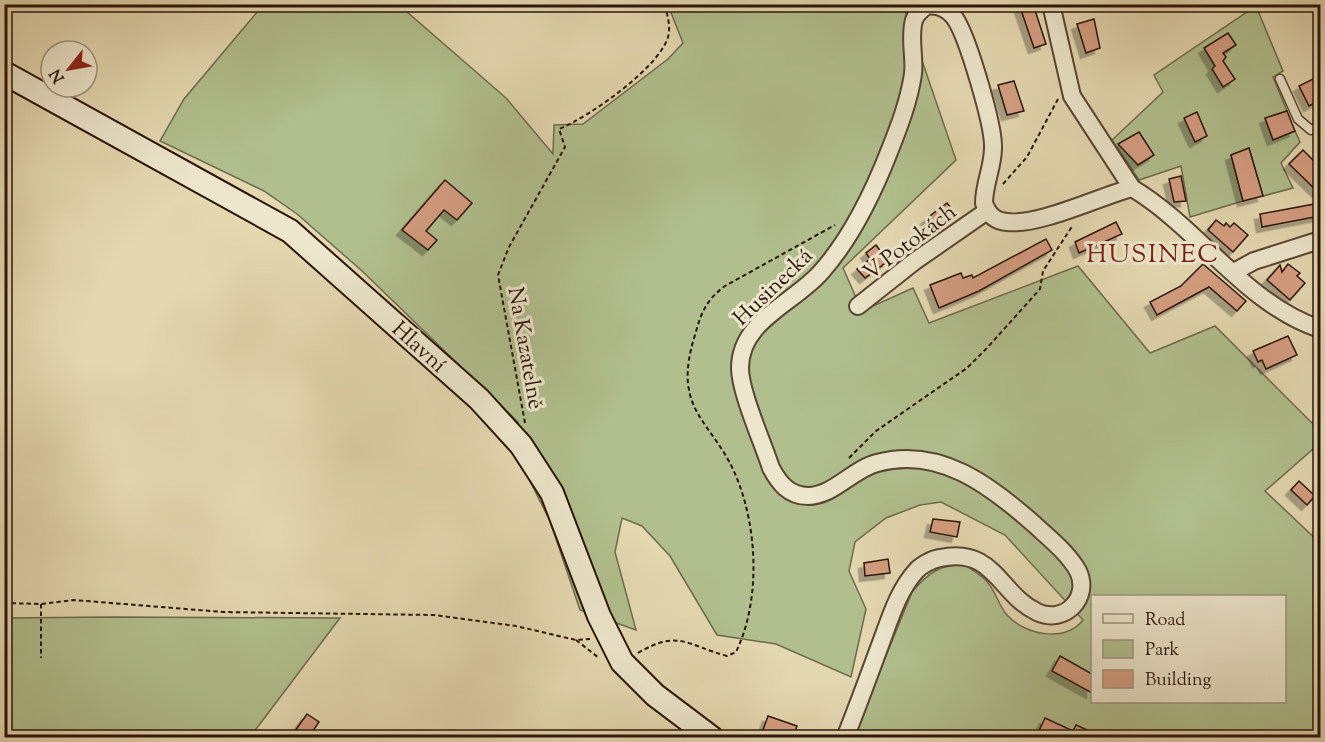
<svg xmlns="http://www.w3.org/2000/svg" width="1325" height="742" viewBox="0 0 1325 742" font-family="'Sorts Mill Goudy',serif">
	<defs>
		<filter id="shadow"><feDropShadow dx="-5.5" dy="5.5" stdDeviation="0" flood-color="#0004"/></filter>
	</defs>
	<rect width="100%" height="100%" fill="#e4d8b1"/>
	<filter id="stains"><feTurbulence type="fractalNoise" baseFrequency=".00333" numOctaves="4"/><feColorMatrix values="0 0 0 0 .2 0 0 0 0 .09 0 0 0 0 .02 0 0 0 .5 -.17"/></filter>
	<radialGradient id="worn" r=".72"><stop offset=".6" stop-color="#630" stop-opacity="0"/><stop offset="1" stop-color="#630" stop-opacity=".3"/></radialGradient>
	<g fill="#b1bf8e" stroke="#6e6a4c" stroke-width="1.5" fill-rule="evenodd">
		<path d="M263 5H399L506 98 553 154 554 125 583 124 668 59 683 43 668 5H903L956 160 843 268 862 311 913 288 929 323 1078 266 1150 353 1215 326 1320 431V443L1265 491 1320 543V737H853L912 592C928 573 940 564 965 565 972 570 983 576 988 583 996 592 999 606 1007 615 1025 635 1065 643 1083 620L1005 535 941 502 920 505 886 518 855 542 849 571 866 609 851 677 776 644 717 635 670 556 642 526 622 518 615 552 636 630 580 610 550 521 519 459 518 422 361 270 297 214 264 191 160 141 184 99ZM1092 596H1284V702H1092Z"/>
		<path d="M1256 6 1283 71 1273 77 1287 111 1265 119 1273 139 1295 131 1300 142 1281 163 1293 188 1263 196 1249 148 1231 155 1243 201 1190 217 1181 166 1139 180 1112 140 1163 92 1154 75Z"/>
		<path d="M112 617 340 618 250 737H5V618Z"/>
	</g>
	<g fill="#d59e82" stroke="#2b140a" stroke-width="1.5" filter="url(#shadow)">
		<path d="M1019 4H1033L1046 44 1034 48Z"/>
		<path d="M1094 19 1100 48 1086 53 1077 24Z"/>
		<path d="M1228 33 1236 45 1223 53 1226 57 1223 61 1235 79 1223 87 1212 69 1215 66 1204 48Z"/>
		<path d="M1315 78 1320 91V100L1309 106 1299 86Z"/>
		<path d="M1014 81 1024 111 1007 115 998 85Z"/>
		<path d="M1287 111 1295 131 1273 140 1265 118Z"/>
		<path d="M1197 112 1207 136 1195 142 1184 118Z"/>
		<path d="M1139 132 1154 155 1138 165 1118 144Z"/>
		<path d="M1249 148 1263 196 1243 201 1231 155Z"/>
		<path d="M1303 150 1320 167V194L1289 164Z"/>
		<path d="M1181 176 1186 201 1174 202 1169 179Z"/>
		<path d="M445 180 472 203 457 220 444 210 426 231 437 240 428 250 402 230Z"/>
		<path d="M947 203 954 212 933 228 926 219Z"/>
		<path d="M1320 203V216L1262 227 1260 214Z"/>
		<path d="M1216 220 1224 226 1226 223 1230 227 1234 223 1248 235 1233 252 1208 230Z"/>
		<path d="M1116 222 1122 234 1079 253 1075 242Z"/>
		<path d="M1046 239 1052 250 979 291 939 308 930 285 961 273 963 278 972 275 973 278Z"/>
		<path d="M876 245 888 261 865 278 857 269 870 259 866 253Z"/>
		<path d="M1203 264 1246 301 1237 311 1209 287 1157 315 1150 302 1181 286Z"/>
		<path d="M1288 264 1300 273 1297 276 1305 283 1290 300 1267 280 1280 265 1282 272Z"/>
		<path d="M1288 336 1297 355 1266 369 1262 360 1258 362 1253 351Z"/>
		<path d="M1299 481 1315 496 1307 505 1291 490Z"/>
		<path d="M933 519 960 522 957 537 930 532Z"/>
		<path d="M888 559 890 573 865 576 864 563Z"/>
		<path d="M1060 656 1092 674V693L1052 671Z"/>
		<path d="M307 714 319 722 308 738H290Z"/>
		<path d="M768 716 797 726 793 738H760Z"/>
		<path d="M1045 718 1073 731 1076 725 1105 738H1048L1038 733Z"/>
	</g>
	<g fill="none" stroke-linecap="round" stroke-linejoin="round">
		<g stroke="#594534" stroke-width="11">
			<path id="lane" d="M1280 79 1298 119 1311 130 1320 126"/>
		</g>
		<g stroke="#594534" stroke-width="20">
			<g id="street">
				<path d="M1051 4 1072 96 1132 188"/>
				<path d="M1234 272 1254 261 1320 240"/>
				<path d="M858 306 915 261 987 211"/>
				<path d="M845 738C857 708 868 678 879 648 889 622 897 592 916 571 921 565 933 559 940 558 994 546 999 594 1037 612 1064 625 1091 598 1078 571 1068 553 1050 539 1035 525 991 486 940 446 877 463 853 469 833 496 808 496 789 496 779 483 771 468 763 443 740 392 740 368 740 320 795 303 822 271 851 238 873 193 889 152 899 127 909 101 913 74 915 57 909 37 914 20 916 14 921 10 926 6 937 4 946 7 954 17 967 34 994 126 993 148 993 167 984 184 984 203 988 214 994 221 1007 222 1039 226 1098 197 1132 188 1199 228 1245 304 1320 329"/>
			</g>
		</g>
		<g stroke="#2b140a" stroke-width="26">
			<path id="secondary" d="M4 73 290 231 479 399 521 445 552 493 599 616 622 662 655 695 712 738"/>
		</g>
		<g stroke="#2b140a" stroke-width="2" stroke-dasharray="4.5 3" stroke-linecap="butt">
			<path d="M1003 184 1027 157 1058 99"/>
			<path d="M525 423 498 275 509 247 565 147 559 129C589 117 659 68 668 37 671 26 667 15 665 4"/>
			<path d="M849 458 876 431 967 368 987 348 1040 289 1043 271 1073 225"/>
			<path d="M4 603 41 604 74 600 223 612 434 615 516 626 576 640 590 639"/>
			<path d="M41 604V658"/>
			<path d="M576 640 599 658"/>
			<path d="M638 653C679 629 686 645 727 656L736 652C760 602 758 533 738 481 715 420 670 414 695 335 701 313 706 300 725 286L835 225"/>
		</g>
		<use href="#lane" stroke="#ede6cc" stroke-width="8"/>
		<use href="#street" stroke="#ede6cc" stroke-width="16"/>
		<use href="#secondary" stroke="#ede6cc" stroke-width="22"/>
	</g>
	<g text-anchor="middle" stroke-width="6" stroke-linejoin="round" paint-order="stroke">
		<g font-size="22" fill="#2b140a" stroke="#ede6cc">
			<text transform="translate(909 241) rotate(-37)" y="8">V Potokách</text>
			<text transform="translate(772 286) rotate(-44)" y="8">Husinecká</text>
			<text transform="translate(420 346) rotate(42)" y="8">Hlavní</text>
			<text transform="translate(527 348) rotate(80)" y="8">Na Kazatelně</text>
		</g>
		<g font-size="26" letter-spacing="1.5" fill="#7a1f14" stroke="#ede6cc">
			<text x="1153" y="262">HUSINEC</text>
		</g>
	</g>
	<rect width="1325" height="742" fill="none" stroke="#e4d8b1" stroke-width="24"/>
	<rect x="6" y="6" width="1313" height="730" fill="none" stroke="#2b140a" stroke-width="3"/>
	<rect x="12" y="12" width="1301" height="718" fill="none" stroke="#2b140a" stroke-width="1.5"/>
	<rect x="1091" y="595" width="195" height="108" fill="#ede6cc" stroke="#9f927e" stroke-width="1.5"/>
	<rect x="1103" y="614" width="30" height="9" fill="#ede6cc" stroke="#9f927e" stroke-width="1.5"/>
	<text x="1145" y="625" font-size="18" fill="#2b140a">Road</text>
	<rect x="1103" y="640" width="30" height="18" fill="#b1bf8e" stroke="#9f927e" stroke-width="1.5"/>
	<text x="1145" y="655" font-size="18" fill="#2b140a">Park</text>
	<rect x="1103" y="670" width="30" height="18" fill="#d59e82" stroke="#9f927e" stroke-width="1.5"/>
	<text x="1145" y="685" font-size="18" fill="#2b140a">Building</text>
	<g transform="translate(69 69) rotate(239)"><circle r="28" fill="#ede6cc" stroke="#9f927e" stroke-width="1.5"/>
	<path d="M0-4.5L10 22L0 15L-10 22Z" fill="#8f2418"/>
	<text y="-9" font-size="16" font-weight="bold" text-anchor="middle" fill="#2b140a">N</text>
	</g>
	<rect width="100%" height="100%" filter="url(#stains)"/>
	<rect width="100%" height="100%" fill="url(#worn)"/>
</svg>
